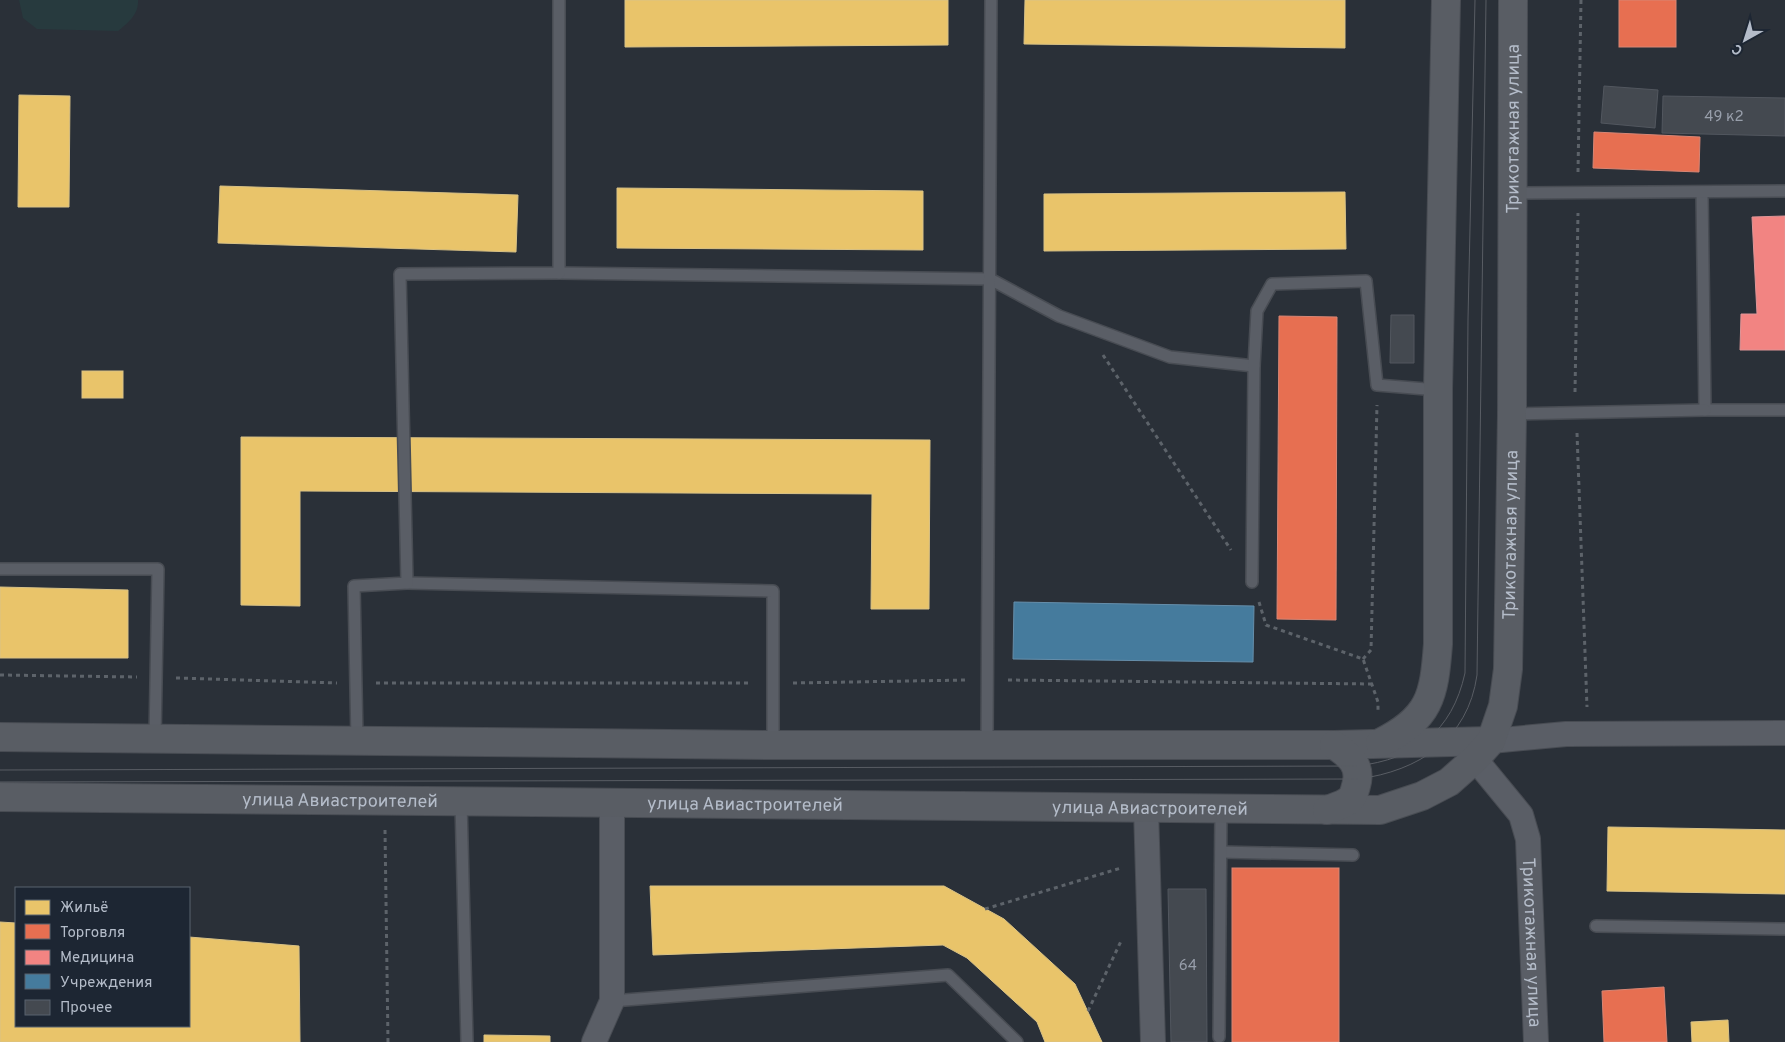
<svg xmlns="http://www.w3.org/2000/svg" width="1785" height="1042" viewBox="0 0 1785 1042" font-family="Overpass,sans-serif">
	<rect width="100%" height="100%" fill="#2a3038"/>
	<path fill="#273a3e" d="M19 0H138C139 14 128 23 118 31L37 29 23 18Z"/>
	<g fill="#e9c46a" stroke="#d9c286">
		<path d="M625 0H948V45L625 47Z"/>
		<path d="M1025 0H1345V48L1024 44Z"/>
		<path d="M19 95 70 96 69 207H18Z"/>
		<path d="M220 186 518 195 516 252 218 243Z"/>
		<path d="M617 188 923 191V250L617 248Z"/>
		<path d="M1345 192 1346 249 1044 251V194Z"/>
		<rect x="82" y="371" width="41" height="27"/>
		<path d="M241 437 930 440 929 609H871L872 494 300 491V606L241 605Z"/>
		<path d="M0 587 128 590V658H0Z"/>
		<path d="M1608 827 1785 830V894L1607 891Z"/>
		<path d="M650 886H944L1004 919 1075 984 1102 1042H1045L1037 1022 967 958 943 945 653 955Z"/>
		<path d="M0 922 16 923V1026H189V937L299 946 300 1042H0Z"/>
		<path d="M1728 1020 1729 1042H1692L1691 1022Z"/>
		<path d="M484 1035 550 1036V1042H484Z"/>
	</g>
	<g fill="#e76f51" stroke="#d88675">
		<rect x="1619" y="0" width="57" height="47"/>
		<path d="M1594 132 1700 137 1699 172 1593 168Z"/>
		<path d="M1279 316 1337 317 1336 620 1277 619Z"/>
		<rect x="1232" y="868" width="107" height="174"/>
		<path d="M1664 987 1667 1042H1604L1602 991Z"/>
	</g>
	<path fill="#f28482" stroke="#df9597" d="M1785 216V350H1740L1741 314H1757L1752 217Z"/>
	<path fill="#457b9d" stroke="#668eaa" d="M1014 602 1254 606 1253 662 1013 659Z"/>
	<g fill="#444950" stroke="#52575f">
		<path d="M1604 86 1658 90 1655 128 1601 123Z"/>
		<path d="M1663 96 1785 98V136L1662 133Z"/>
		<path d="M1391 315H1414V363H1390Z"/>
		<path d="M1168 889H1206L1207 1042H1171Z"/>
	</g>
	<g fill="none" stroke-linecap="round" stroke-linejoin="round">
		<g stroke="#484c53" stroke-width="14">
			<g id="service">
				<path d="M1702 192 1705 410H1785"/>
				<path d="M1513 193 1785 191"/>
				<path d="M559 273 990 279 1059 316 1170 357 1254 366"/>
				<path d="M1512 414 1705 410"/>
				<path d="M0 569H158L155 739"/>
				<path d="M1252 582 1254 366 1257 311 1272 284 1366 281 1377 385 1438 390"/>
				<path d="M407 583 773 591V745"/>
				<path d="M357 740 354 586 407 583 400 274 559 273V0"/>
				<path d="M987 744 991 0"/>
				<path d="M461 802 467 1042"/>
				<path d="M1221 852 1353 855"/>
				<path d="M1596 926 1785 929"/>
				<path d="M612 1001 948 975 1017 1042"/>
				<path d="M1219 1037 1221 809"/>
			</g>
		</g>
		<g stroke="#484c53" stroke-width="26">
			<g id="minor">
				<path d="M1491 741 1566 734 1785 733"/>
				<path id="s1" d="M1475 759 1521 815 1528 839 1536 1042"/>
				<path d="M1146 809 1153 1042"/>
				<path d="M594 1042 612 1001V803"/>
			</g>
		</g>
		<g stroke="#484c53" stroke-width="30">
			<g id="secondary">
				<path d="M0 737 773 745H1334L1491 741"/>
				<path d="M1380 743C1430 718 1434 697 1438 644V390L1446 0"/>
				<path id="s2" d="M0 797 1380 810 1422 796 1449 782 1475 759 1491 741 1503 706 1508 669 1512 414 1513 0"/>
				<path d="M1327 810C1335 807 1347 804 1352 797 1354 795 1355 789 1356 786 1362 766 1350 755 1334 745"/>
			</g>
		</g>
		<g stroke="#5d636a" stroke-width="3" stroke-dasharray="4 4" stroke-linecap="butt">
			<path d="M1578 172 1581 0"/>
			<path d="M1103 355 1231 550"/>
			<path d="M1575 392 1578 213"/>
			<path d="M1577 433 1587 707"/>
			<path d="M1259 602 1266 625 1363 659 1378 702V711"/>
			<path d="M1363 659 1371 650 1377 405"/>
			<path d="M0 675 137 677"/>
			<path d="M176 678 337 683"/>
			<path d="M1008 680 1372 684"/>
			<path d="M376 683H752"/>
			<path d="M793 683 967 680"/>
			<path d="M385 830 388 1042"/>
			<path d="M985 909 1121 868"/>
			<path d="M1088 1011 1122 939"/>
		</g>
		<use href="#service" stroke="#5a5e66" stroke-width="11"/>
		<use href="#minor" stroke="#5a5e66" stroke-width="24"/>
		<use href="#secondary" stroke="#595d64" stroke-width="28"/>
		<g stroke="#595d64" stroke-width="1">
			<path d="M0 770 1357 766C1415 759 1452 732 1465 673L1468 319 1475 0"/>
			<path d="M0 782 1358 779C1419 771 1468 739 1477 675L1486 0"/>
		</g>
	</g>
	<g text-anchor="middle" stroke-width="5" stroke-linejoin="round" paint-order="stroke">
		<g font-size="15" fill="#989fab">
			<text x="1724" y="121">49 к2</text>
			<text x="1188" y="970">64</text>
		</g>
		<g font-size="18" fill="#b4bcc9" stroke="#1d2633">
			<text dy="6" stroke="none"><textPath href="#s2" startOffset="2128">Трикотажная улица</textPath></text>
			<text dy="6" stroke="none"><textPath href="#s2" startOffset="1722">Трикотажная улица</textPath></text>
			<text dy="6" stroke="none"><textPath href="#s2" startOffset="340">улица Авиастроителей</textPath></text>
			<text dy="6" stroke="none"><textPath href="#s2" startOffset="745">улица Авиастроителей</textPath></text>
			<text dy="6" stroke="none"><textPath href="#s2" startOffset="1150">улица Авиастроителей</textPath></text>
			<text dy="6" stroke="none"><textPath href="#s1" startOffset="201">Трикотажная улица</textPath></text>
		</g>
	</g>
	<rect x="15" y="887" width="175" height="140" fill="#1d2633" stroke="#59626f"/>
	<rect x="25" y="900" width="25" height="15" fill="#e9c46a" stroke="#59626f"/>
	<text x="60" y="912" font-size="15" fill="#b4bcc9">Жильё</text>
	<rect x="25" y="924" width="25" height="15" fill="#e76f51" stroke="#59626f"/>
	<text x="60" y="937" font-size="15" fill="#b4bcc9">Торговля</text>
	<rect x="25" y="950" width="25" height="15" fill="#f28482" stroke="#59626f"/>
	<text x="60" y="962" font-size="15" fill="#b4bcc9">Медицина</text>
	<rect x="25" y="974" width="25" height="15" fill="#457b9d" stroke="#59626f"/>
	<text x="60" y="987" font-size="15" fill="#b4bcc9">Учреждения</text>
	<rect x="25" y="1000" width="25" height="15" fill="#444950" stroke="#59626f"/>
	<text x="60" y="1012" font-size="15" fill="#b4bcc9">Прочее</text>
	<g transform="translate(1745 40) rotate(219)" stroke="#1d2633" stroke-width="4" paint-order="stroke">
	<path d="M0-4L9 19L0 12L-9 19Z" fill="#b4bcc9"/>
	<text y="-8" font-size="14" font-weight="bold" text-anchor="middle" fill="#b4bcc9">С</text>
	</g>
</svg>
